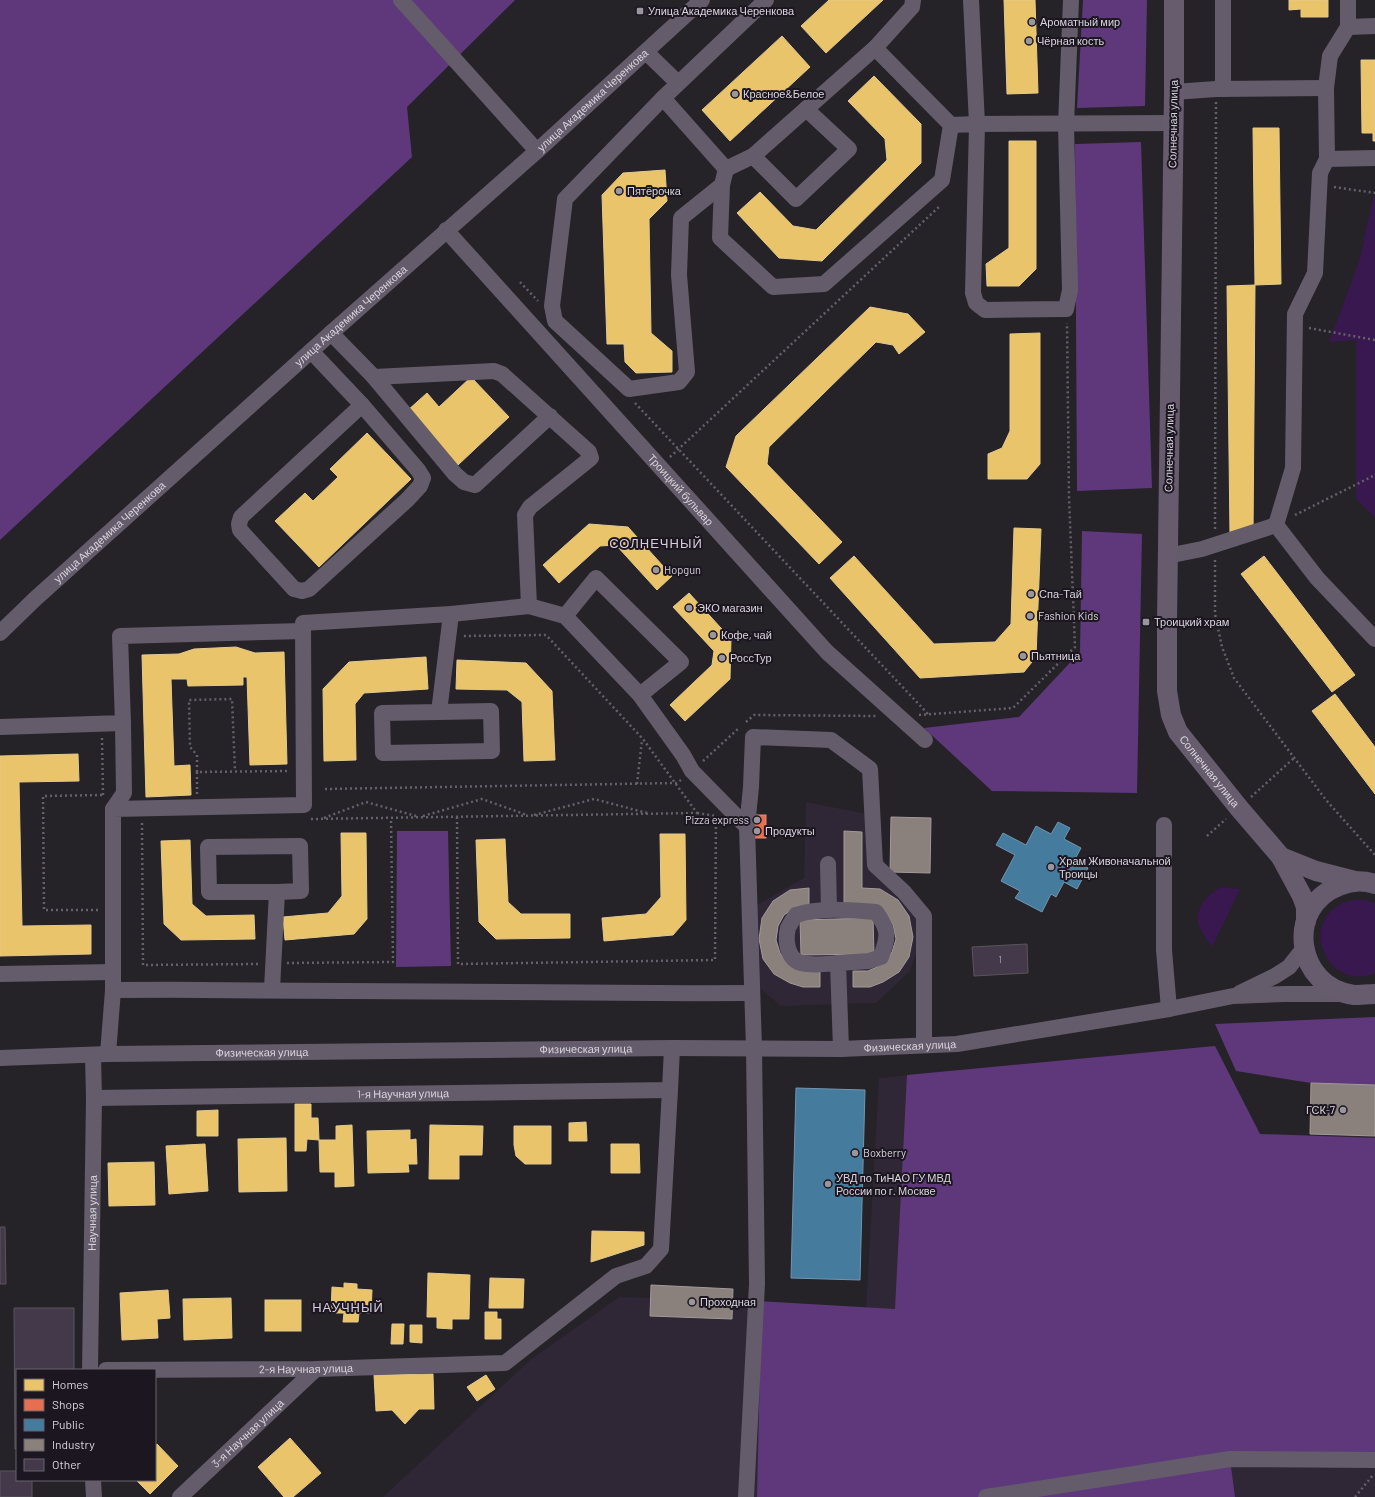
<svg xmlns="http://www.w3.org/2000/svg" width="1375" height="1497" viewBox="0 0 1375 1497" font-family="Barlow,sans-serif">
	<rect width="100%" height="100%" fill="#252228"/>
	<g fill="#2f2636">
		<path d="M806 802 868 814 885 863 910 908 925 925 910 971 876 1003 781 1006 757 986 750 909 804 878Z"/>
		<path d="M1215 1046 1260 1134 1375 1136V1497H383L530 1360 619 1297 756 1301 767 1303 866 1308 879 1078Z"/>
	</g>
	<g fill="#391850">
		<path d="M1375 197V517L1356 499V340L1329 342 1359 262 1373 198Z"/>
		<path d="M1222 887 1240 889 1212 947C1208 941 1203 935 1200 928 1192 911 1207 894 1222 887Z"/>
		<path d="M1353 900H1366L1375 903V973C1330 993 1298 926 1341 904 1345 902 1349 901 1353 900Z"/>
	</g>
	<g fill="#5e387b">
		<path d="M0 0H515L407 107 412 157 0 540Z"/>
		<path d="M1083 0H1147L1145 106 1077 108Z"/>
		<path d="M1141 142 1152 488 1077 491 1075 144Z"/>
		<path d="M1082 531 1142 534 1137 793 992 791 924 728 1019 717 1080 652Z"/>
		<path d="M397 831H448L451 966 396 967Z"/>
		<path d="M1375 1017V1085L1311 1083 1236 1071 1215 1024Z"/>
		<path d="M1215 1046 1260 1134 1375 1138V1460L1230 1459 1235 1497H757L761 1324 756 1301 895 1309 907 1075Z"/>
	</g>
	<g fill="#e9c46a" stroke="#e4c98c">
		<path d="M829 0H883L826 53 801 26Z"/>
		<path d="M1004 0H1035L1038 93 1007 94Z"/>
		<path d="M1289 0H1328V17H1301V9L1289 10Z"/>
		<path d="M782 36 810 67 730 141 702 110Z"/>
		<path d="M1361 60H1375V141H1373V133H1362Z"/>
		<path d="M874 76 921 124V163L822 261 779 258 737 213 760 192 793 226 816 230 887 160 885 139 848 101Z"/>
		<path d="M1253 128H1279L1281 284 1255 285Z"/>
		<path d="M1009 141H1036V269L1019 286H987L986 264 1009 248Z"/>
		<path d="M665 170 667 201 649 219 651 333 672 351V372L636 373 625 362 624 344H607L602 195 623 173Z"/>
		<path d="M1255 285 1253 535H1230L1227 286Z"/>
		<path d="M870 307 908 314 925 332 899 354 893 345 876 342 769 447 767 464 842 542 819 564 726 467 736 436Z"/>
		<path d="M1040 333V464L1027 479H988V454L1002 448 1010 431V334Z"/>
		<path d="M471 377 509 417 458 465 407 411 427 393 439 407Z"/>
		<path d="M367 433 411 479 319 567 275 521 305 493 313 501 338 477 330 469Z"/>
		<path d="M589 524 628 527 672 576 657 590 616 545 600 546 559 583 543 565Z"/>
		<path d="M1014 528 1041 529 1036 657 1024 672 920 678 830 578 854 556 934 644 995 642 1011 624Z"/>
		<path d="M1264 556 1355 675 1332 692 1241 574Z"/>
		<path d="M689 593 731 639 730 679 685 721 670 705 712 665 714 651 673 607Z"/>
		<path d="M236 647 255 653 284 652 287 764 250 765 247 677H243V685L188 686 187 679H171L174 766 190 765 191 795 146 797 142 655 179 654 194 649Z"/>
		<path d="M426 657 428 689 364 693 355 704 356 760 324 761 323 689 349 662Z"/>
		<path d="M457 660 526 663 552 691 555 760 524 761 522 702 507 690 456 689Z"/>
		<path d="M1335 694 1375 747V794L1312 711Z"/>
		<path d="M78 754 79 781 19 782 22 926 91 925V954L0 956V756Z"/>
		<path d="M341 833H366L367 919 354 934 285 940 283 917 328 913 342 896Z"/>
		<path d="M660 834H685L686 920 673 935 604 941 602 918 646 914 661 897Z"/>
		<path d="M505 839 508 902 521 914H570V938L496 939 479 922 476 840Z"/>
		<path d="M190 840 192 904 206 916 254 915 255 939 181 940 164 924 161 841Z"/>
		<path d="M295 1104H311V1118H318L319 1140 307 1139 306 1151H295Z"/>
		<path d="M218 1110V1136H197V1111Z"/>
		<path d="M586 1122 587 1141H569V1123Z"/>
		<path d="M352 1125 354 1186 335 1187V1172H320L319 1140H336V1126Z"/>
		<path d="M430 1125 483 1126 482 1155H459V1179H429Z"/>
		<path d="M514 1126H551V1164H525L516 1156 514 1145Z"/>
		<path d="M410 1130V1140L416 1139 417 1164H408L409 1172 368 1173 367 1131Z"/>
		<path d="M286 1138 287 1191 239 1192 238 1139Z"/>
		<path d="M205 1144 208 1191 169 1194 166 1146Z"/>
		<path d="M611 1144H639L640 1173H611Z"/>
		<path d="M154 1162 155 1205 109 1206 108 1163Z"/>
		<path d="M592 1231 644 1232V1245L591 1262Z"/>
		<path d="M428 1273 470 1275 469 1319H452V1329L437 1328V1317H427Z"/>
		<path d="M490 1278 524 1279 523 1308H489Z"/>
		<path d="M344 1283 357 1284V1289L372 1290 371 1313H359L358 1322H343L344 1313H331L332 1287 344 1288Z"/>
		<path d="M168 1290 170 1318 157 1319 158 1338 122 1340 120 1293Z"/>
		<path d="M231 1298 232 1338 184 1340 183 1299Z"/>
		<rect x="265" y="1300" width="36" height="31"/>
		<path d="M485 1312H497V1319H501V1339H485Z"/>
		<path d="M392 1324H404L403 1344H391Z"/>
		<path d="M410 1325H422V1343L410 1342Z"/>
		<path d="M433 1374 434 1409H419L405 1424 392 1410 376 1411 374 1375Z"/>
		<path d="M486 1375 495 1389 477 1401 467 1387Z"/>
		<path d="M290 1438 321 1473 293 1497H284L258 1467Z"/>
		<path d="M157 1444 178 1466 150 1494 136 1480H155V1446Z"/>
	</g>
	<rect fill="#e76f51" stroke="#e28d7b" x="748" y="815" width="18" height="23"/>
	<g fill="#457b9d" stroke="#7196b0">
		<path d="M1058 822 1070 828 1064 839 1081 848 1074 861 1088 868 1077 889 1064 882 1056 897 1051 894 1042 912 1015 898 1020 891 1001 881 1015 855 996 845 1003 833 1026 845 1036 826 1051 834Z"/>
		<path d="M796 1088 865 1090 860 1280 791 1278Z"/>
	</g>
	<g fill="#8a817c" stroke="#a19a99">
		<path d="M891 817 931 818 930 873 890 872Z"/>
		<path d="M844 831 862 832V888L880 889 898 900 909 916 913 937 909 957 899 972 883 982 870 987H853V971H868L877 967 886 961 892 952 896 939 893 925 887 914 844 905Z"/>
		<path d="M809 888V905L796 907 784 915 778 926 776 940 780 953 787 962 820 971V987H803L790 983 774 974 763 959 759 939 762 918 773 901 790 890Z"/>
		<path d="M873 918 874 954 801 955 800 920Z"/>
		<path d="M1311 1083 1375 1085V1136L1310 1134Z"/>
		<path d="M651 1285 733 1289 732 1319 650 1316Z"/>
	</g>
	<g fill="#44394b" stroke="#59565b">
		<path d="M1027 944 1028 973 974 976 972 947Z"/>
		<path d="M0 1227H5L6 1284H0Z"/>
		<path d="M14 1308H74V1370H17V1449H15Z"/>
		<path d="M0 1471H17V1480H32V1497H0Z"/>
	</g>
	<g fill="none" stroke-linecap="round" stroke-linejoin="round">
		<g stroke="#66606c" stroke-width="2.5" stroke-dasharray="2 3" stroke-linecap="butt">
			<path d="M1334 187 1375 193"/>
			<path d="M520 282 538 301"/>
			<path d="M1309 328 1375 340"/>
			<path d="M635 403 928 714"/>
			<path d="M670 457 940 206"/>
			<path d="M1295 515 1375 475"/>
			<path d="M1215 529 1216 102"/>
			<path d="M1215 560V614L1222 647 1234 678 1326 800 1375 855"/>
			<path d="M919 715 1013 708 1075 647 1069 497 1067 323"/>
			<path d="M746 722 754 715 876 716"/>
			<path d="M102 738 103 795"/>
			<path d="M703 761 739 728"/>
			<path d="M197 772V755L190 747 189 700 232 699 235 771"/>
			<path d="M637 784 642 740"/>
			<path d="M325 789 676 783 681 780"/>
			<path d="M197 794V772L289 771"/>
			<path d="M1251 797 1294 758"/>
			<path d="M534 815 594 799 647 813"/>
			<path d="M423 816 482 799 527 815"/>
			<path d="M457 817 458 964 715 960 716 816 697 813"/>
			<path d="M324 818 366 802 416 816"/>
			<path d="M311 819 697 813 643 739 546 635 463 636"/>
			<path d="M142 823 143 965 258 964"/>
			<path d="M1207 836 1226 819"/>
			<path d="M98 910H44L43 796 104 795"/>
			<path d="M287 963 393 962 391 818"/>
			<path d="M1355 1497 1373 1475"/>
		</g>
		<g stroke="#645c6b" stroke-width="16">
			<path d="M401 0 537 151"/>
			<path d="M971 0 977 124 1174 123"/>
			<path d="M1223 0V89"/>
			<path d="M1348 0V27L1330 56 1326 88 1327 159 1320 173 1315 273 1295 314 1293 468 1276 525 1317 578 1375 639"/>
			<path d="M1348 27 1375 26"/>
			<path d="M875 48 951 125 977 124 973 293 976 303 985 310 1066 309 1070 290 1066 125 1071 0"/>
			<path d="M646 52 678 83"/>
			<path d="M1174 92 1216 89 1326 88"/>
			<path d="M663 98 766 0"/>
			<path d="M753 156 796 199 849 149 806 109"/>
			<path d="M1327 159 1375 158"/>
			<path d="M726 169 663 98 565 199 552 306 555 321 629 389 679 382 687 372 679 275 681 218 722 185 726 169 753 156 875 48 912 7 913 0"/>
			<path d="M722 185 720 238 773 287 824 284 942 180 951 125"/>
			<path id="s1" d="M446 230 827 652 925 740"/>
			<path d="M331 333 374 377"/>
			<path d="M311 351 362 405"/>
			<path d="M362 405 418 470 423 478 420 486 407 500 309 589 302 591 294 589 240 530 239 524 241 517Z"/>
			<path d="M1167 556 1202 549 1276 525"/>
			<path d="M529 606 525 515 530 507 591 458 589 452 502 374 494 371 374 377 455 474 464 482 475 485 550 416"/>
			<path d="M565 616 596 578 681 662 640 695"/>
			<path id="s2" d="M0 633 35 599 331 333 537 151 702 0"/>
			<path d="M439 712 382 713 383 753 492 751 491 711 439 712 451 614"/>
			<path d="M0 727 123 723 120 636 303 631"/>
			<path d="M113 809 124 793 123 723"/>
			<path d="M1164 825V950L1169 1009"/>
			<path d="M747 827 751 787 753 737 831 740 870 769 875 865 904 892 924 916V1045"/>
			<path d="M828 864 829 910"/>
			<path d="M838 963C827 964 812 966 801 963 787 959 785 940 788 928 790 924 793 919 796 915 822 907 849 910 876 912 890 931 888 936 881 957L869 961 838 963 841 1049"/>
			<path d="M0 974 113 972"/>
			<path d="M272 989 277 892 301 891 300 846 208 847 209 892H277"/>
			<path d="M113 990C326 989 539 994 752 993"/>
			<path d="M1240 993 1275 976 1289 967 1304 948"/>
			<path d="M108 1054 113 990V809L304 805 303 623 451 614 529 606 565 616 640 695 683 755 692 771 747 827 754 1048 757 1284 746 1497"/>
			<path id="s3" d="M0 1058 108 1054 672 1048 841 1049 957 1044 1169 1009 1233 996 1285 994H1345"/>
			<path id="s4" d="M94 1098 670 1090 672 1048"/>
			<path id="s5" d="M90 1370 94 1098 93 1055"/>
			<path id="s6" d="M106 1370 316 1369 505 1363 616 1276 646 1266 661 1249 670 1090"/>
			<path d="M93 1480 94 1497"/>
			<path id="s7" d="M180 1497 316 1369"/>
			<path d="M986 1497 1230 1459 1375 1460"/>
		</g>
		<g stroke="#665c6e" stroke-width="20">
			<path id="s8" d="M1174 0V92L1167 622V691L1171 715 1178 732 1239 808 1281 857 1302 896 1306 907V921"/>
			<path d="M1281 857 1316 871 1355 881"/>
			<path d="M1375 884C1363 880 1350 881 1339 886 1284 907 1296 988 1354 995 1361 995 1368 994 1375 994"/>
		</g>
	</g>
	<g fill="#99969d" stroke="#1c1621" stroke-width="1.5">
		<rect x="636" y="7" width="8" height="8" rx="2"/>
		<circle cx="1032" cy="22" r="4"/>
		<circle cx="1029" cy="41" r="4"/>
		<circle cx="735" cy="94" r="4"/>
		<circle cx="619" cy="191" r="4"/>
		<circle cx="656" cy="570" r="4"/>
		<circle cx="1031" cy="594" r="4"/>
		<circle cx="689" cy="608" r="4"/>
		<circle cx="1030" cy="616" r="4"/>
		<rect x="1142" y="618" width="8" height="8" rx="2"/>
		<circle cx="713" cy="635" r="4"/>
		<circle cx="1023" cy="656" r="4"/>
		<circle cx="722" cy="658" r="4"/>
		<circle cx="757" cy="820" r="4"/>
		<circle cx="757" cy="831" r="4"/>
		<circle cx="1051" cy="867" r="4"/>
		<circle cx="1343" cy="1110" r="4"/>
		<circle cx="855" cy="1153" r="4"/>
		<circle cx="828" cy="1184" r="4"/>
		<circle cx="692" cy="1302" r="4"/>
	</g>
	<g text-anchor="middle" stroke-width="4" stroke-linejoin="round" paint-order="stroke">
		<g font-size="9" fill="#b3adb8">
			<text x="1000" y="963">1</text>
		</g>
		<g font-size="11" fill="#d8d4dc" stroke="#1c1621" text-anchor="start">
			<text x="648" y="15">Улица Академика Черенкова</text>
			<text x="1040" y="26">Ароматный мир</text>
			<text x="1037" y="45">Чёрная кость</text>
			<text x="743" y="98">Красное&amp;Белое</text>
			<text x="627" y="195">Пятёрочка</text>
			<text x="664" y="574">Hopgun</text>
			<text x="1039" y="598">Спа-Тай</text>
			<text x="697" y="612">ЭКО магазин</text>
			<text x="1038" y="620">Fashion Kids</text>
			<text x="1154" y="626">Троицкий храм</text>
			<text x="721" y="639">Кофе, чай</text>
			<text x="1031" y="660">Пьятница</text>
			<text x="730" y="662">РоссТур</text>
			<text x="749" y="824" text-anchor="end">Pizza express</text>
			<text x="765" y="835">Продукты</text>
			<text x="1059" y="865">Храм Живоначальной<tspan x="1059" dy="13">Троицы</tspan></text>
			<text x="1335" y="1114" text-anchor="end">ГСК-7</text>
			<text x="863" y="1157">Boxberry</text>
			<text x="836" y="1182">УВД по ТиНАО ГУ МВД<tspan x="836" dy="13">России по г. Москве</tspan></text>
			<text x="700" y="1306">Проходная</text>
		</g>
		<g font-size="11" fill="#d8d4dc" stroke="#1c1621">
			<text dy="4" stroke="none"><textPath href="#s2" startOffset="797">улица Академика Черенкова</textPath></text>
			<text transform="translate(1173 124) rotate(-89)" y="4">Солнечная улица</text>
			<text dy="4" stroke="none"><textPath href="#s2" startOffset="473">улица Академика Черенкова</textPath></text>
			<text transform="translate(1169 448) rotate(-89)" y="4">Солнечная улица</text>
			<text dy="4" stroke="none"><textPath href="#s1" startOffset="350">Троицкий бульвар</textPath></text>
			<text dy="4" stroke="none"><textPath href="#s2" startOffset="149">улица Академика Черенкова</textPath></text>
			<text dy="4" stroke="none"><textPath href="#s8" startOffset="784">Солнечная улица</textPath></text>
			<text dy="4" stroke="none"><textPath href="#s3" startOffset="910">Физическая улица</textPath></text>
			<text dy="4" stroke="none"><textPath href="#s3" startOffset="586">Физическая улица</textPath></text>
			<text dy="4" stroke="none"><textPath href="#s3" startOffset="262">Физическая улица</textPath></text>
			<text dy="4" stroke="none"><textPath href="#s4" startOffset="309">1-я Научная улица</textPath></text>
			<text dy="4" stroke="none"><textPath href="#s5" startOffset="157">Научная улица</textPath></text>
			<text dy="4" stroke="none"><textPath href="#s6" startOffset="200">2-я Научная улица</textPath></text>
			<text dy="4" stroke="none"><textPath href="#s7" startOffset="93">3-я Научная улица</textPath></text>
		</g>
		<g font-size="13" letter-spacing="1" fill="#d5cddd" stroke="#1c1621">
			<text x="656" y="548">СОЛНЕЧНЫЙ</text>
			<text x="348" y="1312">НАУЧНЫЙ</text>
		</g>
	</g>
	<rect x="16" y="1369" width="140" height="112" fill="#1c1621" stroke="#67626c"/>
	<rect x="24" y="1379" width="20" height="12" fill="#e9c46a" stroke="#67626c"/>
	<text x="52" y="1389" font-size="12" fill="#d8d4dc">Homes</text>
	<rect x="24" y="1399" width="20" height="12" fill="#e76f51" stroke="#67626c"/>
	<text x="52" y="1409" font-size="12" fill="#d8d4dc">Shops</text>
	<rect x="24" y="1419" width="20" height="12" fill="#457b9d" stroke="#67626c"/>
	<text x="52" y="1429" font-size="12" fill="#d8d4dc">Public</text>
	<rect x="24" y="1439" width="20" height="12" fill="#8a817c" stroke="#67626c"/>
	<text x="52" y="1449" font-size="12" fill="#d8d4dc">Industry</text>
	<rect x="24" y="1459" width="20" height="12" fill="#44394b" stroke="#67626c"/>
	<text x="52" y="1469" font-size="12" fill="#d8d4dc">Other</text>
</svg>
